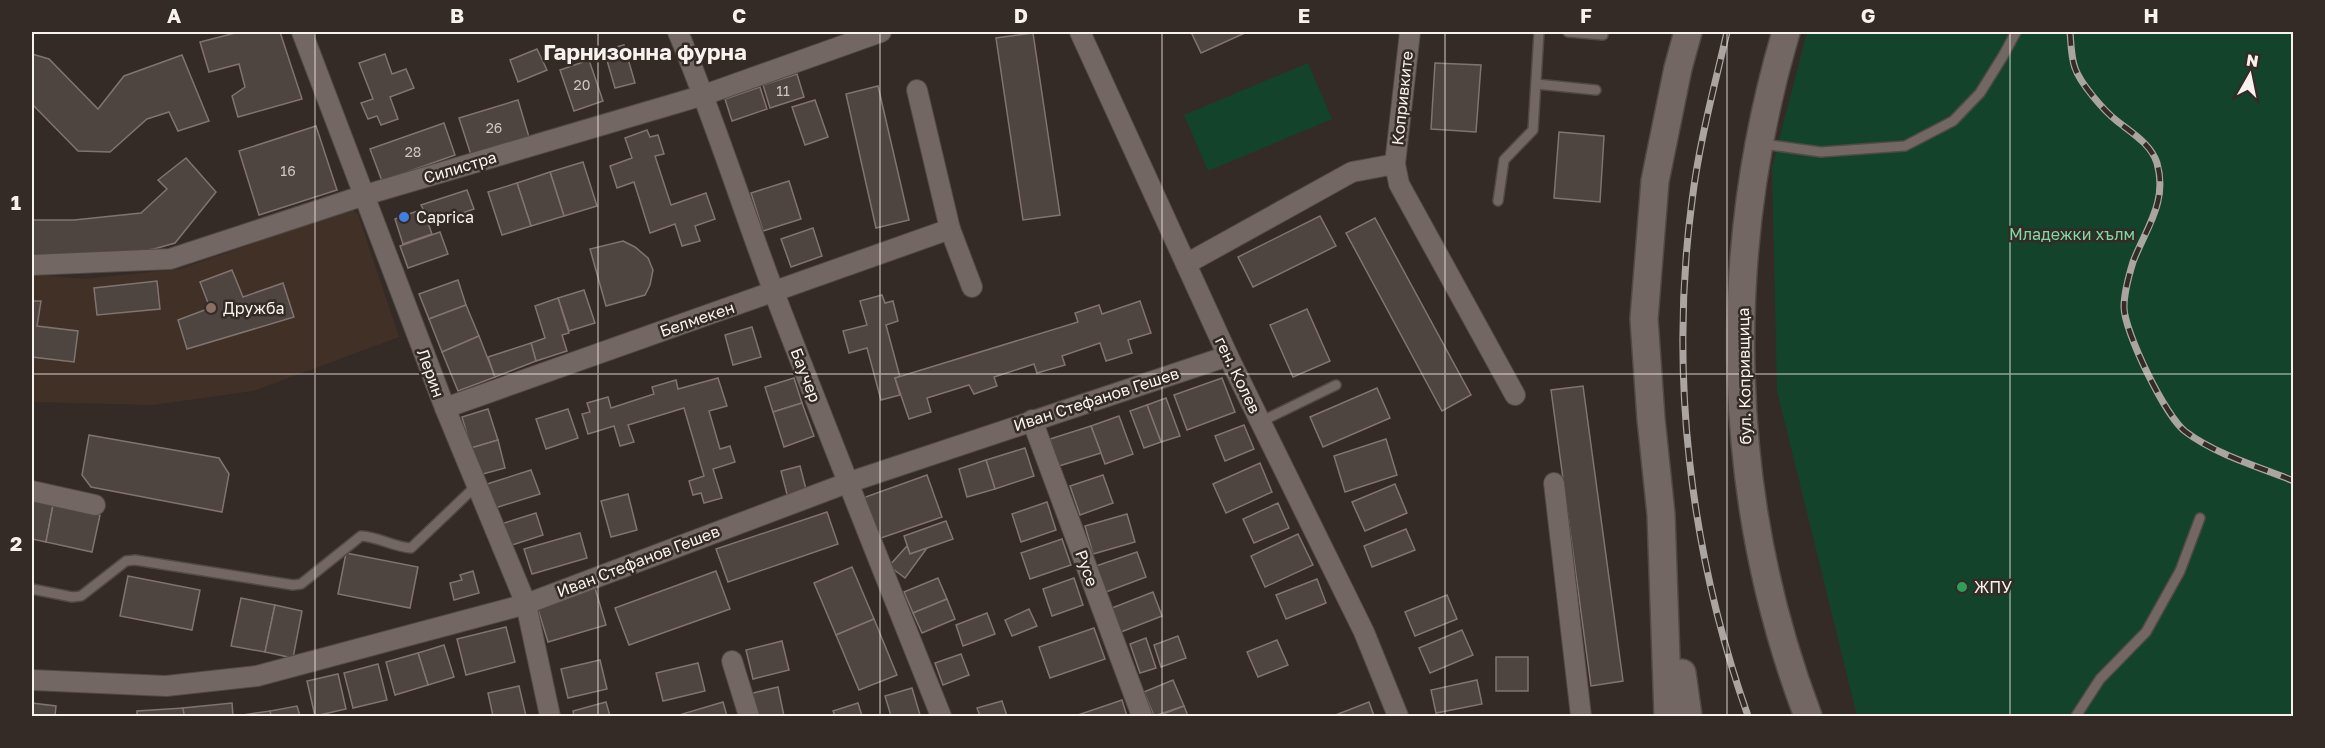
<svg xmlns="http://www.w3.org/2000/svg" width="2325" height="748" viewBox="0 0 2325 748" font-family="'Golos Text',sans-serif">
	<rect width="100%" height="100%" fill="#342a26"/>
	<path fill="#413026" d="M351 209 358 214 399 337 253 391 153 405 32 402V274L85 279 180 269Z"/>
	<g fill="#13442b">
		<path d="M1807 32H2293V716H1857L1777 391 1772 167Z"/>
		<path d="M1308 63 1332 119 1208 171 1184 115Z"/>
	</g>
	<g fill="#4e4440" stroke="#807470" stroke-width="1.5">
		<path d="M239 32H280L302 99 238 117 232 96 245 87 239 64 209 72 200 42Z"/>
		<path d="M1191 32H1247L1201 53Z"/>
		<path d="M1033 33 1060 215 1023 220 996 38Z"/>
		<path d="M624 45 635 83 615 88 604 50Z"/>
		<path d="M537 49 547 70 518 82 510 60Z"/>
		<path d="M32 54 49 59 98 109 124 76 182 55 209 121 178 131 169 112 147 119 110 152 78 151 32 104Z"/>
		<path d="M385 54 392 74 406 69 414 88 390 97 398 119 381 125 377 116 368 119 361 103 373 99 359 63Z"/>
		<path d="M589 60 603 101 574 111 560 70Z"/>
		<path d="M1435 63 1481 65 1476 132 1431 129Z"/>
		<path d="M797 74 804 97 770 108 763 85Z"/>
		<path d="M878 86 909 220 876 228 846 94Z"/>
		<path d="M760 87 767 109 732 121 725 99Z"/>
		<path d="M518 100 529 137 471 155 459 118Z"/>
		<path d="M815 100 828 137 805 145 792 107Z"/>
		<path d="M444 123 455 155 382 181 370 149Z"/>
		<path d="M316 126 337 190 259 215 239 151Z"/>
		<path d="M647 130 650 137 658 135 664 154 655 156 671 205 706 193 715 219 695 226 700 241 682 246 675 224 650 233 634 182 617 188 610 166 632 158 625 138Z"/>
		<path d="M1559 132 1604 136 1600 202 1554 198Z"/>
		<path d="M186 158 216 192 175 243 154 249 80 258 32 256V217L33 220H74L141 213 167 189 158 180Z"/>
		<path d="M583 162 597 206 564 216 550 172Z"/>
		<path d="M550 172 564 216 531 226 517 183Z"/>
		<path d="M789 181 801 219 763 231 751 193Z"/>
		<path d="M517 183 531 226 502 235 488 192Z"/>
		<path d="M467 190 474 209 431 224 421 205Z"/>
		<path d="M423 209 432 234 403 244 395 219Z"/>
		<path d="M1320 216 1336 246 1253 287 1238 257Z"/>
		<path d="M1375 218 1471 395 1442 411 1346 233Z"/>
		<path d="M813 228 822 256 791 267 781 239Z"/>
		<path d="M440 232 448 254 408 268 400 246Z"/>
		<path d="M623 241 635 247 648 258 653 270 650 285 645 295 606 306 590 249Z"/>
		<path d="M232 270 243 297 283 283 294 317 187 349 178 320 210 308 200 282Z"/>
		<path d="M458 280 466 305 429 319 419 294Z"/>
		<path d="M157 281 160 309 97 315 94 288Z"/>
		<path d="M584 290 595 323 569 331 558 298Z"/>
		<path d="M882 295 885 303 893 301 898 321 886 325 900 377 895 378 900 395 881 400 867 348 849 353 843 331 867 325 860 301Z"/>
		<path d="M558 298 569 333 562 335 567 351 536 361 531 343 545 338 535 306Z"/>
		<path d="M32 301H41L37 326 78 331 74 362 32 357Z"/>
		<path d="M1140 301 1151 333 1128 340 1132 353 1106 361 1100 343 1062 356 1065 365 1037 373 1034 364 994 377 997 386 974 394 969 385 927 398 931 412 909 419 895 378 1078 322 1075 313 1099 305 1102 314Z"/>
		<path d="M466 305 479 336 442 352 429 319Z"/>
		<path d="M1307 309 1330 361 1293 377 1270 325Z"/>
		<path d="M752 327 761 357 733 365 725 335Z"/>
		<path d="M479 336 495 377 458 391 442 352Z"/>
		<path d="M531 343 536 361 495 377 488 357Z"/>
		<path d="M718 378 727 406 709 411 720 449 730 446 735 462 713 469 722 498 704 503 701 493 693 495 689 481 704 476 684 408 628 425 634 442 620 446 614 426 588 434 582 414 590 412 587 403 608 397 611 408 654 394 652 387 676 380 678 389Z"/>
		<path d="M794 378 802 403 773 412 765 387Z"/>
		<path d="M1222 378 1235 412 1187 430 1174 395Z"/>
		<path d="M1583 386 1623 681 1591 686 1551 390Z"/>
		<path d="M1377 388 1390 418 1323 447 1310 417Z"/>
		<path d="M1166 398 1180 436 1161 442 1147 405Z"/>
		<path d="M802 403 814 436 784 447 773 412Z"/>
		<path d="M1147 405 1161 442 1144 448 1130 411Z"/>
		<path d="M488 409 498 440 471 448 462 417Z"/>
		<path d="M568 409 578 438 546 449 536 419Z"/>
		<path d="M1119 416 1133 454 1105 464 1091 426Z"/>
		<path d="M1244 425 1254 449 1225 461 1215 436Z"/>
		<path d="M1091 426 1101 453 1059 466 1050 439Z"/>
		<path d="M89 435 219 458 229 474 222 512 91 487 82 475Z"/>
		<path d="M1386 439 1397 475 1345 492 1334 456Z"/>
		<path d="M498 440 505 468 479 475 471 448Z"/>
		<path d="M1025 448 1034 476 995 489 986 460Z"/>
		<path d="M986 460 995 489 967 497 959 469Z"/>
		<path d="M1260 463 1272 492 1226 513 1213 484Z"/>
		<path d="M800 466 807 493 788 498 781 471Z"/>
		<path d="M531 470 540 494 495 508 487 484Z"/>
		<path d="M927 475 942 517 878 539 863 498Z"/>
		<path d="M1103 475 1113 503 1080 515 1070 486Z"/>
		<path d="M1395 484 1407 513 1365 531 1352 502Z"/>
		<path d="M628 494 637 530 611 537 601 501Z"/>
		<path d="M32 501 53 505 46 542 32 539Z"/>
		<path d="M1047 502 1056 530 1021 542 1012 514Z"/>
		<path d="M1278 503 1289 528 1254 543 1243 519Z"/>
		<path d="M53 505 100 515 92 552 46 542Z"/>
		<path d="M827 512 838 544 728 582 716 549Z"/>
		<path d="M536 513 543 535 509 546 501 524Z"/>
		<path d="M1127 514 1135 542 1093 554 1085 526Z"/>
		<path d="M946 521 953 539 910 554 904 536Z"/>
		<path d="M1406 529 1415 550 1372 567 1364 546Z"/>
		<path d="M580 533 587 558 532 574 524 549Z"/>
		<path d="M1298 534 1313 565 1265 587 1251 556Z"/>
		<path d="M1062 539 1071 565 1030 579 1021 553Z"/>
		<path d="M907 546 910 554 927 548 905 578 889 566Z"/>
		<path d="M1137 552 1146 577 1106 592 1096 566Z"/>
		<path d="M346 553 418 567 410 608 338 594Z"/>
		<path d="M852 567 874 619 836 635 814 583Z"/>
		<path d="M473 571 479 593 454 600 450 583 462 580 460 575Z"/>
		<path d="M716 571 730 609 629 645 615 608Z"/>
		<path d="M128 576 200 590 192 630 120 616Z"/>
		<path d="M938 578 947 599 913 613 904 592Z"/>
		<path d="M1074 578 1083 605 1052 616 1043 589Z"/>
		<path d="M1317 579 1326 603 1286 619 1276 595Z"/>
		<path d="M595 588 606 625 548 642 537 606Z"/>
		<path d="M1153 592 1162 616 1121 632 1112 608Z"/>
		<path d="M1447 595 1457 619 1415 636 1405 612Z"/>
		<path d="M241 598 275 605 265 652 231 646Z"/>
		<path d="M947 599 955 619 922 633 913 613Z"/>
		<path d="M275 605 302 611 293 658 265 652Z"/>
		<path d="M1029 609 1037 626 1012 636 1005 620Z"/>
		<path d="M987 613 995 634 963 646 956 625Z"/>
		<path d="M874 619 897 675 859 690 836 635Z"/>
		<path d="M506 627 515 662 466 675 457 639Z"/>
		<path d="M1094 628 1105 659 1050 678 1039 647Z"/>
		<path d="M1462 630 1473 655 1430 673 1419 648Z"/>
		<path d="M1178 636 1186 658 1161 667 1154 645Z"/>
		<path d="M1146 638 1156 668 1140 673 1130 644Z"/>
		<path d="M1277 640 1288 665 1258 677 1247 652Z"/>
		<path d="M782 641 789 670 753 679 746 650Z"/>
		<path d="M444 645 454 677 428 685 418 653Z"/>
		<path d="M418 653 428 685 395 695 386 662Z"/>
		<path d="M961 654 969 675 943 685 935 663Z"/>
		<rect x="1496" y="657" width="32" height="34"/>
		<path d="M600 660 607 689 568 698 561 669Z"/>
		<path d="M698 663 705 691 663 701 656 673Z"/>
		<path d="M378 664 387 700 353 708 344 673Z"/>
		<path d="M338 674 346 709 315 716 307 681Z"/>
		<path d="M1173 680 1184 706 1154 716 1144 692Z"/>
		<path d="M1477 680 1482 704 1436 713 1431 690Z"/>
		<path d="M519 686 526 716H493L488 693Z"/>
		<path d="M778 687 784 716H755L749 694Z"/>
		<path d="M912 688 920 715 891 716 885 696Z"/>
		<path d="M1122 700 1127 716H1075Z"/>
		<path d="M1002 701 1007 716H980L977 708Z"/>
		<path d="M606 702 610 716H574L573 711Z"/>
		<path d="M723 702 727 716H680L679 715Z"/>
		<path d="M1369 702 1374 716H1333Z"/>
		<path d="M32 703 56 706 55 716H32Z"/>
		<path d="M232 703 233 716H184L183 708Z"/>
		<path d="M858 703 862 716H835L833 711Z"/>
		<path d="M297 706 300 716H271L270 711Z"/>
		<path d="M1184 706 1188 716H1158Z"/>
		<path d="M183 708 184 716H137V711Z"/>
		<path d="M270 711 271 716H236Z"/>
	</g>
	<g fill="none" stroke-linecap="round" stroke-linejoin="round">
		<g stroke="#504945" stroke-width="12">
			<g id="lane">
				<path d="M1568 32 1603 35"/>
				<path d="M1536 84 1596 90"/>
				<path d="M1763 144 1821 152 1905 146 1953 121 1980 93 2003 56 2016 32"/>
				<path d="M1498 201 1504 160 1533 130 1539 32"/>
				<path d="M1260 422 1336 385"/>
				<path d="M32 589 72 597 81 596 126 561 135 560 293 585 301 584 361 536C379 537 394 547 411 548L477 485"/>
				<path d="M2076 716 2100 679 2146 632 2180 571 2200 518"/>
			</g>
		</g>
		<g stroke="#504945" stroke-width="22">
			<g id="street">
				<path d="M302 32 445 408 526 604 550 716"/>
				<path d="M678 32C714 118 742 207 775 295 829 436 885 576 941 716"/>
				<path d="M1080 32 1228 356 1364 632 1398 716"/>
				<path d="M917 90 950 229 972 287"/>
				<path d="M1395 164 1410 32"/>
				<path d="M1186 264 1352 172 1395 164 1399 184 1515 395"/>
				<path d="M32 265 170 259 365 195 704 95 881 32"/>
				<path d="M445 408 950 229"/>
				<path d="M1032 420 1142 716"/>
				<path d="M1554 483 1581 716"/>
				<path d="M32 491 95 505"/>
				<path d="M732 661 749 716"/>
				<path d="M32 680 166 686 257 676 526 604 847 483 1228 356"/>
			</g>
		</g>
		<g stroke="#504945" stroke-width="30">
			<g id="secondary">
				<path d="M1786 32C1720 255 1725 498 1808 716"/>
				<path d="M1682 673 1688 716"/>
				<path d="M1668 716 1661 514 1651 419 1644 319 1655 181 1678 68 1688 32"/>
			</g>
		</g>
		<use href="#lane" stroke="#726763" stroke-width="9"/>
		<use href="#street" stroke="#726763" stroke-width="20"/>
		<use href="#secondary" stroke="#726763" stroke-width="27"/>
		<g stroke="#aba4a0" stroke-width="7">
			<g id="rail">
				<path d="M1727 32C1714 88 1699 143 1692 201 1669 374 1690 552 1748 716"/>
				<path d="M2070 32C2071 43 2071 57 2075 68 2080 83 2104 111 2117 121 2132 133 2151 144 2157 163 2168 202 2146 228 2133 262 2129 275 2124 293 2124 307 2124 331 2166 418 2186 432 2215 454 2259 467 2294 481"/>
			</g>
		</g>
		<use href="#rail" stroke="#342a26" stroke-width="4.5" stroke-dasharray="14" stroke-linecap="butt"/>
	</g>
	<path fill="none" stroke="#f8f2ef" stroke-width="1.5" stroke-opacity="0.55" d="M315 32V716M598 32V716M880 32V716M1162 32V716M1445 32V716M1727 32V716M2010 32V716M32 374H2294"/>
	<circle fill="#3f7fe0" stroke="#342a26" stroke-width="2" cx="404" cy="217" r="6"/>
	<circle fill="#8d6e63" stroke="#342a26" stroke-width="2" cx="211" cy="308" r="6"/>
	<circle fill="#2e9e5b" stroke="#342a26" stroke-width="2" cx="1962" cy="587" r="6"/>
	<g text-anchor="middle" stroke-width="5" stroke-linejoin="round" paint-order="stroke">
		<g font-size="14" fill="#cec6c3">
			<text x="582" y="90">20</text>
			<text x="783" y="96">11</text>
			<text x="494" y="133">26</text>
			<text x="413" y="157">28</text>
			<text x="288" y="176">16</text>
		</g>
		<g font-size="16" fill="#f8f2ef" stroke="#342a26">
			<text transform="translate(1402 98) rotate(-84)" y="6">Копривките</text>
			<text transform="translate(460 167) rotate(-17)" y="6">Силистра</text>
			<text transform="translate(697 319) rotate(-19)" y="6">Белмекен</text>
			<text transform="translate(431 373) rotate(70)" y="6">Лерин</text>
			<text transform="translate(806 375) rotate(69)" y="6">Баучер</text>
			<text transform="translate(1238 375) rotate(64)" y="6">ген. Колев</text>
			<text transform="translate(1744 376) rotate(-91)" y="6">бул. Копривщица</text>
			<text transform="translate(1096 399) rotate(-18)" y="6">Иван Стефанов Гешев</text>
			<text transform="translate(638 561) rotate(-21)" y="6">Иван Стефанов Гешев</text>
			<text transform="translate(1087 568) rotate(70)" y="6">Русе</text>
		</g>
		<g font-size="16" fill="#f8f2ef" stroke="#342a26" text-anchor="start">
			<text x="416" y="223">Caprica</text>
			<text x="223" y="314">Дружба</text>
			<text x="1974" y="593">ЖПУ</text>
		</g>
		<g font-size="16" fill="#7edaa4" stroke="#342a26">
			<text x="2072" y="240">Младежки хълм</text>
		</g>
		<g font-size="22" font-weight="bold" fill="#f8f2ef" stroke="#342a26">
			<text x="645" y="60">Гарнизонна фурна</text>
		</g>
	</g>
	<rect width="2325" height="748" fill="none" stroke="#342a26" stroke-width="66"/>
	<g transform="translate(2250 75) rotate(9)" stroke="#342a26" stroke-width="4.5" paint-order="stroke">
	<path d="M0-4.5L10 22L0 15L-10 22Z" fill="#f8f2ef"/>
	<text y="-9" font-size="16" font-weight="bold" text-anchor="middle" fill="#f8f2ef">N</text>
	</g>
	<rect x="33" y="33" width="2259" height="682" fill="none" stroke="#f8f2ef" stroke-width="2"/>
	<g font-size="20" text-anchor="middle" font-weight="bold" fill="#f8f2ef">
		<text x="174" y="23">A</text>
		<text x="457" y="23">B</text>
		<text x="739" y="23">C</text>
		<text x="1021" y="23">D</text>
		<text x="1304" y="23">E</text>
		<text x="1586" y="23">F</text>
		<text x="1868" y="23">G</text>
		<text x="2151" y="23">H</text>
		<text x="16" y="210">1</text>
		<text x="16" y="551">2</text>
	</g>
</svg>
